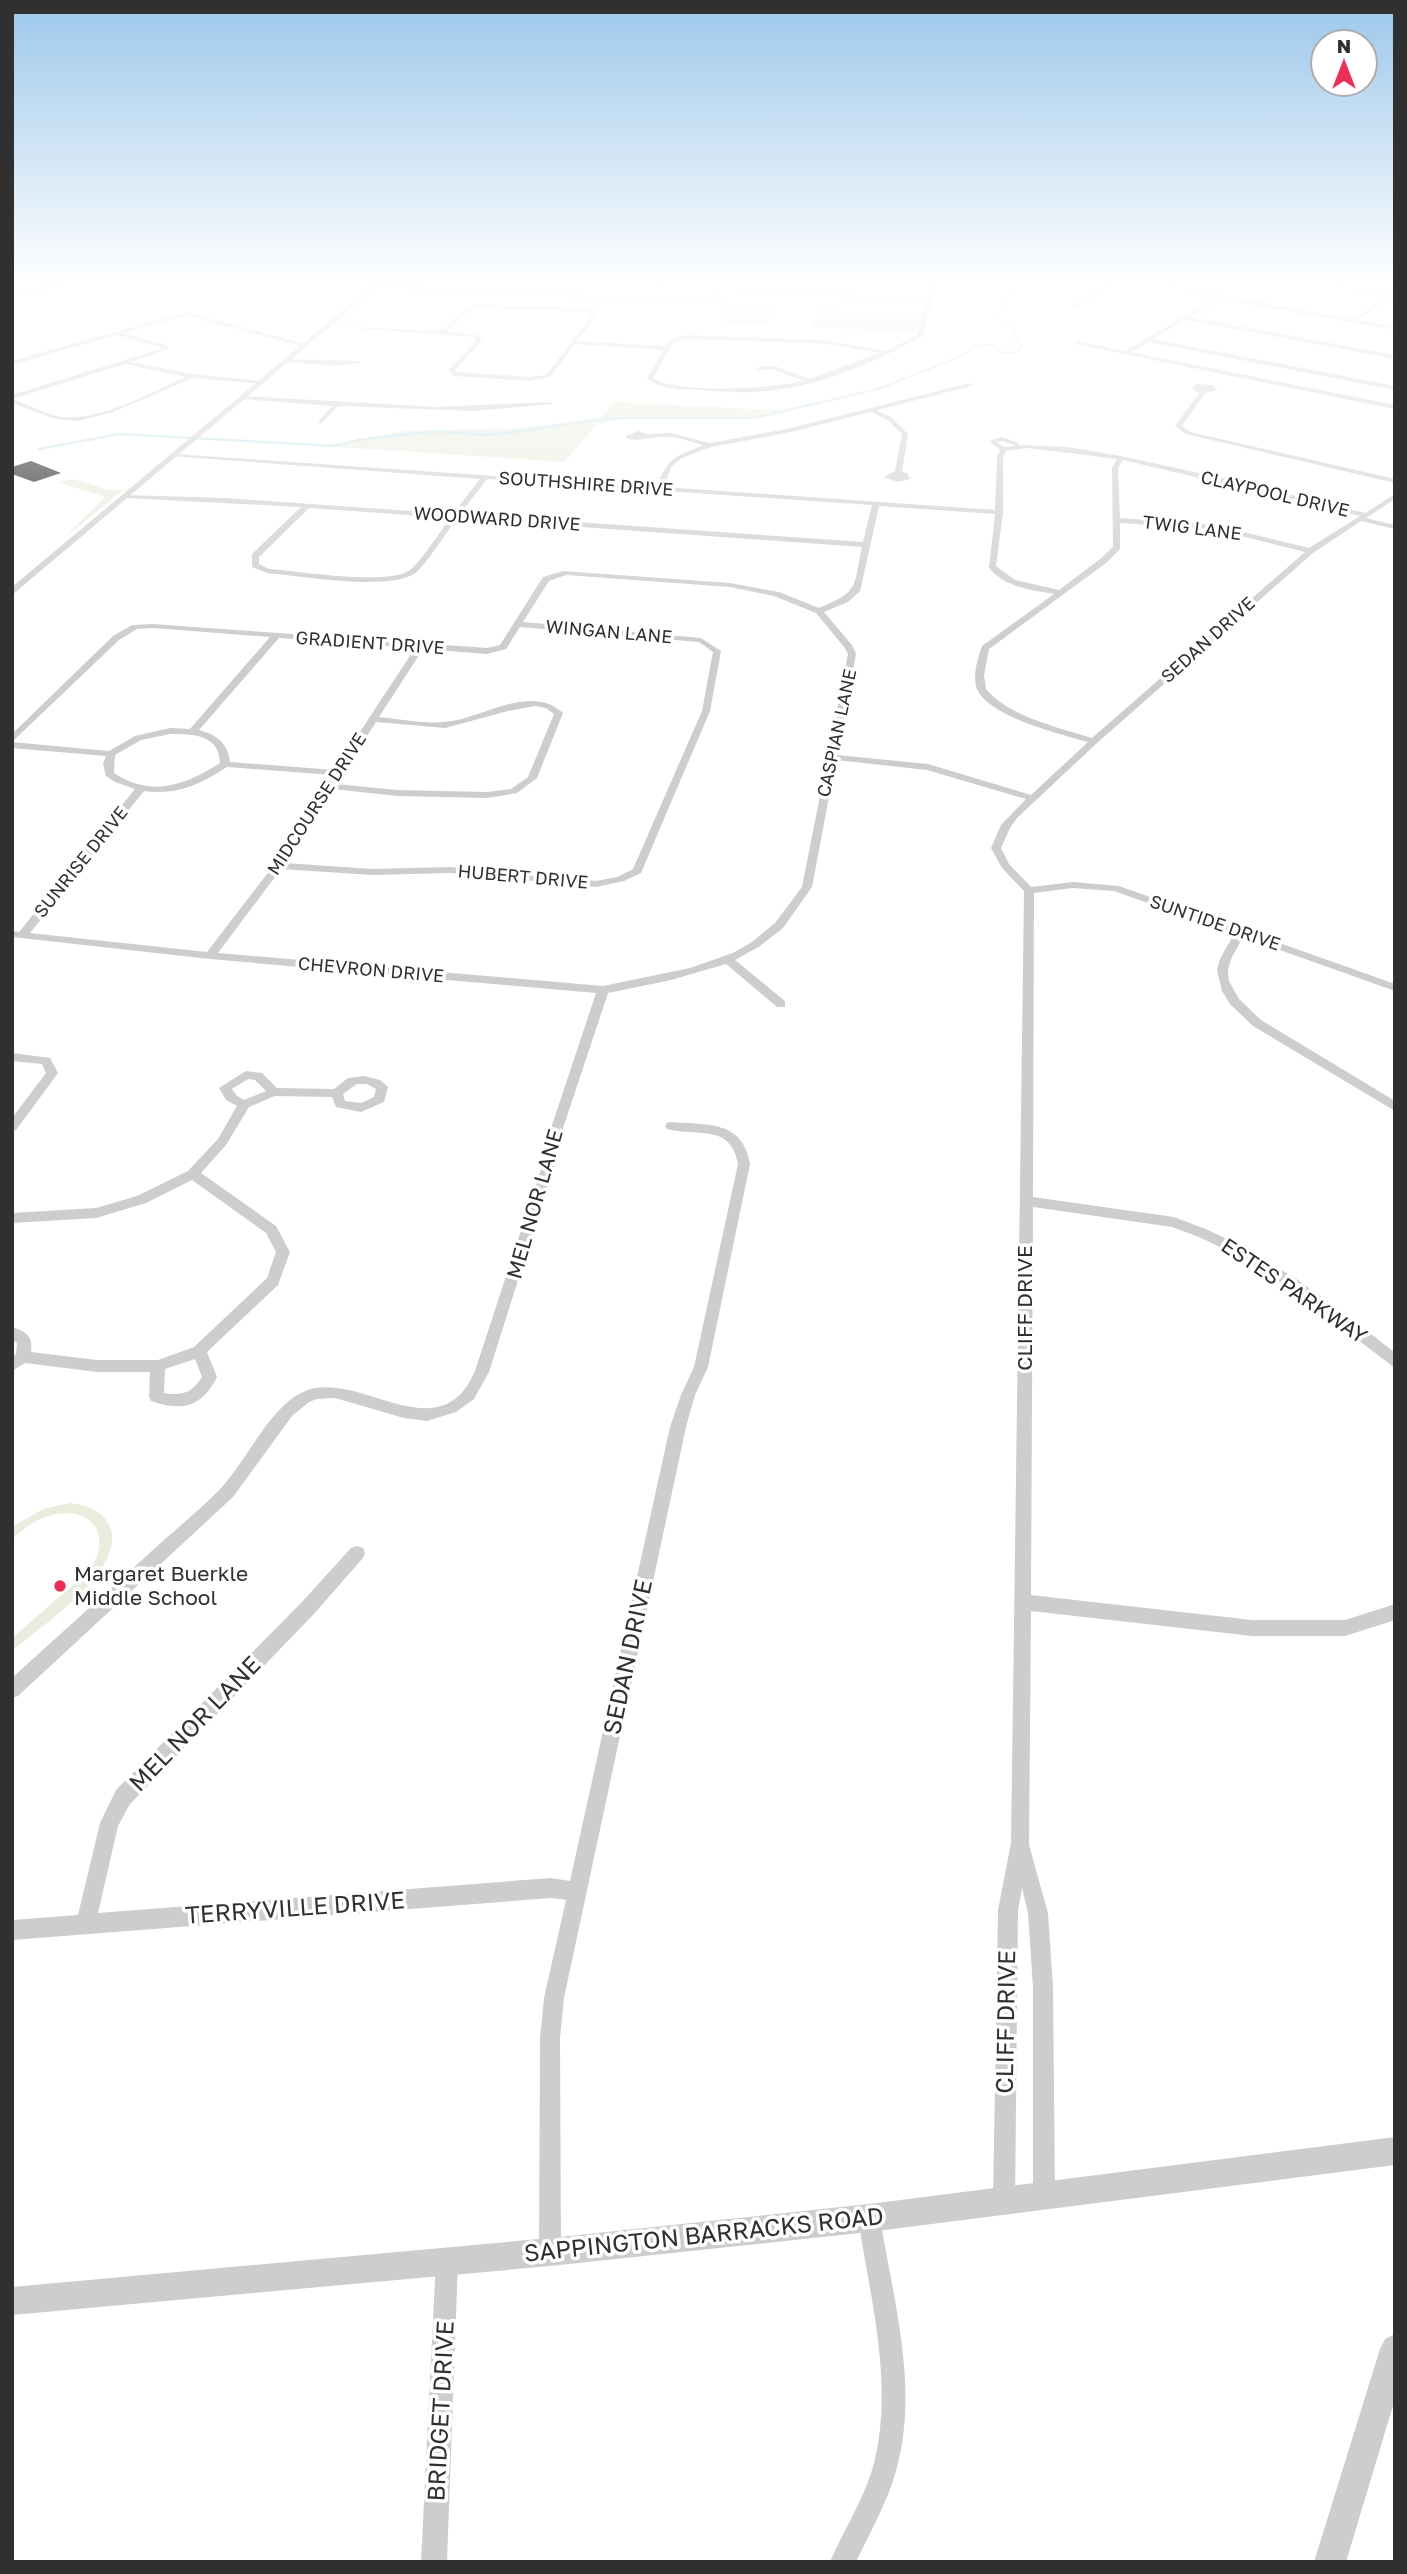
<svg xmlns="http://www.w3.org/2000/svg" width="1407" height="2574" viewBox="0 0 1407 2574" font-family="'Golos Text',sans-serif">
	<rect width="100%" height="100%" fill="#fff"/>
	<g fill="#e8eddd">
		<path d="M728 305 774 308 765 325 718 322Z"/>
		<path d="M819 310 921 315 917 333 812 327Z"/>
		<path d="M614 402 793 411 752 418 634 417 596 424 565 462 324 446 404 431 522 428 600 418Z"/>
		<path d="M74 479 109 490H123L62 540 105 497 57 482Z"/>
		<path d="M70 1503C87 1505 103 1510 110 1527 127 1569 40 1627 12 1651V1638L87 1573C117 1535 89 1501 45 1517 32 1522 22 1531 12 1539V1527L43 1509Z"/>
	</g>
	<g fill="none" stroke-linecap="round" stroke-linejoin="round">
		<g stroke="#cae4ed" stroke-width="2">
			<path d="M429 432H447"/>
			<path d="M516 432 608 418H754L878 389 962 356 976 346 991 345 1001 353 1016 352 1022 347 1014 336 1016 333 996 317 1005 305 999 299 1011 292 1018 283"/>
		</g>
		<path stroke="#cae4ed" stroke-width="2.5" d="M39 449 120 434 335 446 358 440 437 431 482 435 535 430"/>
	</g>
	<path fill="#171717" d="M31 461 61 473 34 482 12 474V467Z"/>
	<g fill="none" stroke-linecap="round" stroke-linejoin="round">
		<g fill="#cdcdcd" fill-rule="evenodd">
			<path d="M567 283 927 298 930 283H936L922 337C870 364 813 390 753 392 735 393 717 391 699 390 681 389 661 390 647 378L663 350 575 344 550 377 531 381 453 376 449 370 476 341 474 337 326 326 440 331 473 304 587 308 599 313 577 341 665 346 669 340 684 335 825 340 886 351 917 335 926 301ZM474 308 586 312 593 314 546 375 531 377 456 372 455 370 482 341 478 335 446 331ZM684 339 825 344 880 353 809 379 775 366H760L756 371 772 369 804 381C772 388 680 395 653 378L673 342Z"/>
			<path d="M1114 283H1120L1074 308 1069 307Z"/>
			<path d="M1156 283 1354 319 1387 296 1318 283 1390 293 1395 292V295L1359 320 1395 326V330L1220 300 1190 317 1395 355V359L1186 320 1153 339 1395 386V390L1149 342 1131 352 1395 405V409L1075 344 1077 341 1125 351 1214 298Z"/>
			<path d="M375 285 723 302 726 304 373 288Z"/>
			<path d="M186 312 309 345 306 347 186 316 123 333 167 345 169 349 131 362 192 374 262 381 264 384 193 378 113 412 78 421 55 419 12 403V399C29 405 46 415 63 417 101 421 152 392 186 377L125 364 12 399V395L163 348 117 335 12 365V361Z"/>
			<path d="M287 359 358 361 361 363 337 366 285 362Z"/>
			<path d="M970 383 972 386 877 410 892 418 908 434 902 472 907 473 910 479 898 482 884 477 895 471 902 434 888 420 871 412 787 433 711 447 682 458 672 466 663 487 995 510 997 458 1000 450 989 441 1002 437 1018 443 1019 445 1068 447 1121 456 1236 481 1365 513 1395 494V499L1366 518 1395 525V529L1361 521 1313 553 1097 743 1017 818 1010 828 1001 848 1009 864 1031 887 1073 882 1119 886 1395 984V991L1243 937 1231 959 1228 970 1229 981 1239 999 1261 1020 1395 1101V1111L1253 1026 1230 1004 1222 991 1217 970 1220 959 1234 934 1114 891 1073 888 1034 893 1033 1197 1174 1217 1208 1230 1237 1244 1295 1278 1350 1317 1395 1353V1368L1285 1285 1228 1251 1199 1237 1172 1227 1033 1207 1031 1595 1252 1620H1345L1395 1604V1620L1345 1636H1252L1031 1611 1029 1845 1048 1913 1053 1988 1055 2197 1052 2205 1044 2208 1036 2205 1033 2197V1988L1028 1913 1022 1888 1018 1910 1015 2202 1012 2210 1004 2213 996 2210 993 2202 998 1910 1011 1843 1024 891 1002 868 991 848 1001 825 1026 799 927 770 836 760 812 887 783 928 760 946 735 960 785 1001V1007H777L726 964 671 980 608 993 556 1149V1160L489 1372 474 1399 456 1412 427 1421 404 1418 335 1398 317 1399 309 1402 292 1416 233 1497 18 1696 12 1698V1678C59 1635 107 1592 154 1549 176 1529 200 1510 221 1488 246 1461 271 1406 303 1392 353 1369 424 1440 464 1390 469 1384 472 1377 475 1371L544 1160V1149L596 993 210 959 12 937V931L19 932 135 789 115 782 106 776 103 764 106 756 12 748V742L109 751 135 736 170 728 190 729 270 637 153 628 137 629 119 640 12 742V734L113 636 132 625 153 624 487 648 500 645 543 577 563 571 730 583 779 592 819 608C860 591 853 588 862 547L457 518C448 530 424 568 414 574 383 591 303 576 267 573L252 567V554L301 507 126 498 124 495 225 498 453 514 480 479 171 456 174 454 656 487C670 456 673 458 703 445 692 442 681 438 670 437 653 435 642 443 626 438V436L638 431 647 434 671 433 709 443 787 429ZM1002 441 1014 445V446L1004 447 997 442ZM1028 448 1117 459 1112 468 1113 547 1100 559 1059 590 1015 580 996 566 1003 512V458L1006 451ZM1123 460 1360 516 1309 548 1214 525 1120 518 1118 468ZM487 479 872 505 863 542 460 514ZM879 506 995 514 989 568C1005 587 1030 590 1054 594L982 646C978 658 972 676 977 689 989 717 1060 734 1088 742L1031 795 928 764 837 755 856 654 852 645 824 612 848 602 860 591ZM309 508 450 518C442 529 419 564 410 570 388 586 298 571 269 569L259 564V557ZM1120 523 1214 529 1305 552 1092 738C1060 728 1008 716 986 689L984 675 989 649 1106 563 1120 549ZM566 575 730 587 774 596 816 613 845 648 848 654 802 887 775 923 752 942 733 953 690 968 603 986 218 953 281 869 372 875 450 873 596 887 624 881 641 873 710 711 721 651 701 638 523 622 549 581ZM520 627 699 642 713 652 702 711 633 869 617 877 596 881 450 867 372 869 285 863 333 789 397 796 487 798 517 793 537 778 563 713C530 682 481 720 444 722 423 724 400 719 379 717L423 649 487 654 506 649ZM279 638 415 648 335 770 230 762C228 742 216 735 199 730ZM535 706 546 708 554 714 528 777 511 789 487 792 397 790 336 784 376 722 445 728 508 711ZM170 734C193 734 219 734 220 763 185 785 152 798 114 773L115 755 141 740ZM227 767 332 775 274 865 207 952 30 933 144 791C178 795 199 785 227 767Z"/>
			<path d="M1197 384 1212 385 1218 390 1205 393 1182 426 1190 432 1395 479V483L1186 434 1175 426 1199 393 1192 388Z"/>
			<path d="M244 396 435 407 550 402 553 404 474 411 338 406 321 424 318 422 332 406 242 399Z"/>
			<path d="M12 1053 50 1058 58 1073 16 1130 12 1131V1118L46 1073 42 1064 12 1061Z"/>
			<path d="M246 1071 262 1073 277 1088 334 1089 348 1078 364 1076 380 1080 388 1087 384 1102 361 1112 336 1107 332 1097 275 1096 249 1107 226 1145 201 1173 276 1226 290 1252 278 1285 207 1352 217 1377C202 1407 182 1412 151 1401L149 1397 150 1372H97L25 1363 12 1371V1357L16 1354 17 1343 12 1340V1327C27 1332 33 1336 31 1352L97 1360H158L194 1347 267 1278 276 1252 266 1233 192 1180 146 1203 96 1218 12 1223V1213L96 1208 137 1196 188 1171 218 1139 237 1106 226 1100 219 1088ZM248 1079 255 1080 266 1091 244 1100 237 1096 232 1089ZM357 1084H367L376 1089 374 1097 361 1103 345 1101 343 1094ZM195 1359 202 1377C192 1393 182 1396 164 1393L165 1369Z"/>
			<path d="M671 1122C707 1125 743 1120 750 1164L708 1367 695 1395 686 1427 564 1998 560 2038 561 2252 558 2260 550 2263 542 2260 539 2252 540 2038 544 1998 566 1900 551 1898 12 1940V1920L78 1915 100 1823 116 1790 301 1603 351 1548 357 1546 363 1548 365 1553 363 1558 313 1615 130 1804 118 1826 98 1913 551 1878 570 1881 670 1427 681 1395 694 1367 738 1164C731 1123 697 1137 667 1129L665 1126 667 1123Z"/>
			<path d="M869 2207 877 2210 880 2218C893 2298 918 2383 898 2463 890 2498 871 2530 856 2562H830C844 2529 865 2498 874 2463 894 2383 870 2298 858 2218L861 2210Z"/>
			<path d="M447 2250 455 2253 458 2261 447 2562H421L436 2261 439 2253Z"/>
		</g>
		<g fill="#cdcdcd" fill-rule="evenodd">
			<path d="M375 283H382L12 595V587Z"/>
			<path d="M1395 2137V2165L869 2232 550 2266 12 2315V2287L550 2238 869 2204Z"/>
			<path d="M1395 2334V2399L1346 2562H1314L1380 2349 1385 2339Z"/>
		</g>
		<path fill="#bababa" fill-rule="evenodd" d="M60 283H78L12 296V292Z"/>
	</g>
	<linearGradient id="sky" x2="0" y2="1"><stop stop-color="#9cc7ea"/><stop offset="0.44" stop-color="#fff"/><stop offset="1" stop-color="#fff" stop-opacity="0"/></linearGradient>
	<rect width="1407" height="644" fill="url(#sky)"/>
	<circle fill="#e93058" stroke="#fff" stroke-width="2.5" cx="60" cy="1586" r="7"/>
	<g text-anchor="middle" stroke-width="7" stroke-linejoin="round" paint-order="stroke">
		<g font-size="18" fill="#303030" stroke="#fff">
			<text transform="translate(586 484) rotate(4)" y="6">SOUTHSHIRE DRIVE</text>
			<text transform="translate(1275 494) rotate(13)" y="6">CLAYPOOL DRIVE</text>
			<text transform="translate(497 519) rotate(4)" y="6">WOODWARD DRIVE</text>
			<text transform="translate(1192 528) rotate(7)" y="6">TWIG LANE</text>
			<text transform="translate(609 632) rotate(5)" y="6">WINGAN LANE</text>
			<text transform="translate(1208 640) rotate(-42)" y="6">SEDAN DRIVE</text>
			<text transform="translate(370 643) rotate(4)" y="6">GRADIENT DRIVE</text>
			<text transform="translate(837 733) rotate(-78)" y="6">CASPIAN LANE</text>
			<text transform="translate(317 804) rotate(-57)" y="6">MIDCOURSE DRIVE</text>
			<text transform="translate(81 862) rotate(-51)" y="6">SUNRISE DRIVE</text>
			<text transform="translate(523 877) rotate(5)" y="6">HUBERT DRIVE</text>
			<text transform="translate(1215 923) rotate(19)" y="6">SUNTIDE DRIVE</text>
			<text transform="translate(371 970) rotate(5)" y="6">CHEVRON DRIVE</text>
		</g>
		<g font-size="21" fill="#303030" stroke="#fff">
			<text transform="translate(535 1204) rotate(-74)" y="7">MEL NOR LANE</text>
			<text transform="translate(1294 1291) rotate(34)" y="7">ESTES PARKWAY</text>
			<text transform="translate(1025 1308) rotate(-90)" y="7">CLIFF DRIVE</text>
		</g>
		<g font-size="21" fill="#303030" stroke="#fff" text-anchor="start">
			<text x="74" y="1581">Margaret Buerkle<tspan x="74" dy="24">Middle School</tspan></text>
		</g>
		<g font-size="24" fill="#303030" stroke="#fff">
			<text transform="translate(628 1657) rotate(-78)" y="8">SEDAN DRIVE</text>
			<text transform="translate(195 1724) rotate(-46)" y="8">MEL NOR LANE</text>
			<text transform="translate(295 1908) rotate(-4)" y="8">TERRYVILLE DRIVE</text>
			<text transform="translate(1006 2022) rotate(-89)" y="8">CLIFF DRIVE</text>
			<text transform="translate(704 2235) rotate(-6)" y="8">SAPPINGTON BARRACKS ROAD</text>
			<text transform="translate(441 2411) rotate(-87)" y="8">BRIDGET DRIVE</text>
		</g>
	</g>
	<rect width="1407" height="2574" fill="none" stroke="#303030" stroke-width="28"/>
	<g transform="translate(1344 63)"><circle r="33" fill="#ffffff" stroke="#acacac" stroke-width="2"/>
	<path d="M0-5L12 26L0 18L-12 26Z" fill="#e93058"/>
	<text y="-10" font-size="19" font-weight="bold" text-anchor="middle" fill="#303030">N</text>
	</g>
</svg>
